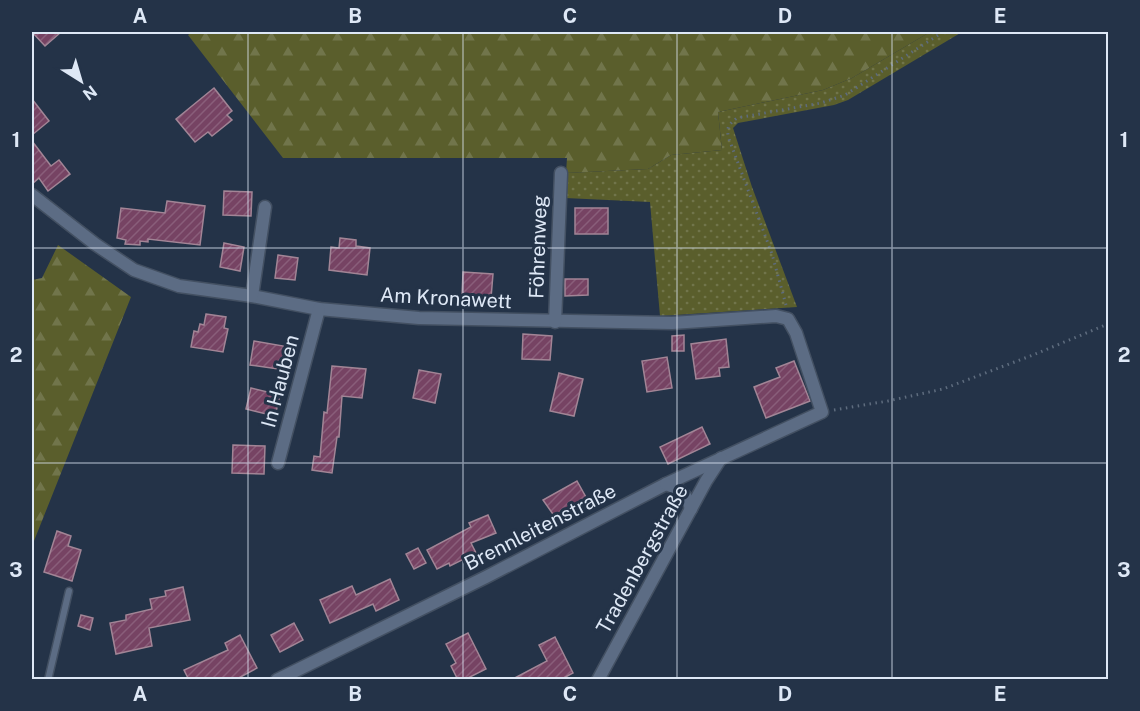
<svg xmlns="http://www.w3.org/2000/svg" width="1140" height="711" viewBox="0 0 1140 711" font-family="'Public Sans',sans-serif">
	<defs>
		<pattern id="grass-dots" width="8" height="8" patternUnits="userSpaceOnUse" patternTransform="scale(1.5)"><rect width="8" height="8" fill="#5a5e2c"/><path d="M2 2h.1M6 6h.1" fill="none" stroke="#71754b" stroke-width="1.8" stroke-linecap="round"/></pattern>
		<pattern id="forest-firs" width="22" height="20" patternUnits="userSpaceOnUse" patternTransform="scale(1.5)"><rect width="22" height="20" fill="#5a5e2c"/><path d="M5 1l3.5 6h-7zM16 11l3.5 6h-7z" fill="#71754b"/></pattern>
		<pattern id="building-hatch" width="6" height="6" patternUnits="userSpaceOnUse" patternTransform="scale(1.5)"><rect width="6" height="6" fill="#764363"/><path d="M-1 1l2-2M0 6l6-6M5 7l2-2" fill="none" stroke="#895e7a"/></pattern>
	</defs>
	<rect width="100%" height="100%" fill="#243348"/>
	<path fill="url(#grass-dots)" d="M930 32H962L848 100 834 105 738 123 733 128 752 187 797 307 660 316 650 202 565 198 566 173 648 169 671 155 722 150 718 112 823 90 852 78Z"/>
	<g fill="url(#forest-firs)">
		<path d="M192 32H930L852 78 823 90 718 112 722 150 671 155 648 169 566 173 567 158H283L188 35Z"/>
		<path d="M58 245 131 297 32 546V280L42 278Z"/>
	</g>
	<g fill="url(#building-hatch)" stroke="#a28596" stroke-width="1.5">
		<path d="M32 32H61L45 46Z"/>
		<path d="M214 88 232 111 227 115 232 120 212 136 208 132 195 142 176 119Z"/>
		<path d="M32 99 49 121 32 135Z"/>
		<path d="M32 141 51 166 59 160 70 174 48 191 39 178 32 184Z"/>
		<path d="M224 191 252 192 251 216 223 215Z"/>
		<path d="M167 201 205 206 200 245 148 239V242L140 241V245L125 244 126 240 117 238 121 208 165 213Z"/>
		<rect x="575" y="208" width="33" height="26"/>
		<path d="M340 238 356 240V246L370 248 367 275 329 270 331 247 339 248Z"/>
		<path d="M224 243 244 247 240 271 220 267Z"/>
		<path d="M278 255 298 258 295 280 275 278Z"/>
		<path d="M463 272 493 274 491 298 462 297Z"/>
		<path d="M565 279H588V295L565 296Z"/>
		<path d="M206 314 226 317 224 328 228 329 223 352 191 347 194 331 198 332 200 324 204 325Z"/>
		<path d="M523 334 552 336 550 360 522 359Z"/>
		<path d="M684 335V351H672V336Z"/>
		<path d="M726 339 729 367 719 368 720 376 696 379 691 344Z"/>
		<path d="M254 341 289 347 285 370 250 365Z"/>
		<path d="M667 357 672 388 647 392 642 361Z"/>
		<path d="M794 361 810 401 766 418 754 387 780 377 776 368Z"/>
		<path d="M332 366 366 369 362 398 342 396 339 437H337L332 473 312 470 314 456 320 457 324 412 327 413Z"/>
		<path d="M419 370 441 374 435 403 413 398Z"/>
		<path d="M559 373 583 379 574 416 550 411Z"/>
		<path d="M251 388 280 395 275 416 246 409Z"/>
		<path d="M702 427 710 444 668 464 660 447Z"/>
		<path d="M233 445 265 446 264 474 232 473Z"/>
		<path d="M577 481 587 499 555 517 543 500Z"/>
		<path d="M488 515 496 533 471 543 476 553 450 566 449 563 437 569 427 550 471 527 469 523Z"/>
		<path d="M57 531 71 536 68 546 81 550 72 581 44 572Z"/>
		<path d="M418 548 426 563 414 569 406 554Z"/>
		<path d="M390 579 399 600 376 611 373 604 330 623 320 600 352 586 356 595Z"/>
		<path d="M183 587 190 620 149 628 152 646 116 654 110 623 126 620V615L152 609 150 599 166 596 165 591Z"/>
		<path d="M81 615 93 618 90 630 78 626Z"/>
		<path d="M294 623 303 640 280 652 271 635Z"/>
		<path d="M468 633 486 669 464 680H458L451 666 456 663 446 644Z"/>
		<path d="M240 635 257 668 235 680H189L184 670 228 650 225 643Z"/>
		<path d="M555 637 573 673 560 680H511L547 661 539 645Z"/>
	</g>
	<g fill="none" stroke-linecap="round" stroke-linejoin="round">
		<g stroke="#435062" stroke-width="9">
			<path id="lane" d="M48 680 69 591"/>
		</g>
		<g stroke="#435062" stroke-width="15">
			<g id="street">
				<path d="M32 195 95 244 134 270 179 286 252 296 319 309 419 318 672 323 776 316 788 319 796 333 822 412 666 484 486 577 277 680"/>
				<path d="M252 296 265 207"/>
				<path d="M555 322 561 173"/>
				<path d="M278 463 319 309"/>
				<path d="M666 484C679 488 688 496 691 509"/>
				<path d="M598 680 706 481 721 458"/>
			</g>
		</g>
		<g stroke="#5e6c7e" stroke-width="3" stroke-dasharray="1.5 4.5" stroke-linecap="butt">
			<path d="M786 305 772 254 729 139C726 128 728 125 737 118L821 103 845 95 943 32"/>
			<path d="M834 410 888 401 943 389 1033 355 1108 324"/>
		</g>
		<use href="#lane" stroke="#5c6c84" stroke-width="6"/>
		<use href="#street" stroke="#5c6c84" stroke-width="12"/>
	</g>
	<path fill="none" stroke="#dee8f6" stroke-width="1.5" stroke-opacity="0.55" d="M248 32V680M463 32V680M677 32V680M892 32V680M32 248H1108M32 463H1108"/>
	<g text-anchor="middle" stroke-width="6" stroke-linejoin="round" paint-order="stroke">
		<g font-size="20" fill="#dee8f6" stroke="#243348">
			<text transform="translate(538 247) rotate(-88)" y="7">Föhrenweg</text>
			<text transform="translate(446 298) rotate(3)" y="7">Am Kronawett</text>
			<text transform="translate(280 381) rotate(-75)" y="7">In Hauben</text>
			<text transform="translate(540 527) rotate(-27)" y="7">Brennleitenstraße</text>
			<text transform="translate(642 559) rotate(-61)" y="7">Tradenbergstraße</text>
		</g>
	</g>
	<rect width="1140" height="711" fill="none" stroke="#243348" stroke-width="66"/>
	<g transform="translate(81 81) rotate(143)" stroke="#243348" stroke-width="4.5" paint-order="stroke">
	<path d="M0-4.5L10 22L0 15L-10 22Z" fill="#dee8f6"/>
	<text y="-9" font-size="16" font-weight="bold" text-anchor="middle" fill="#dee8f6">N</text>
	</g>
	<rect x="33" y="33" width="1074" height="645" fill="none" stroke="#dee8f6" stroke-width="2"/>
	<g font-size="20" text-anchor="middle" font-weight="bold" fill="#dee8f6">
		<text x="140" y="23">A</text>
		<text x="355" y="23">B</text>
		<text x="570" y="23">C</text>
		<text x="785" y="23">D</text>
		<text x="1000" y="23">E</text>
		<text x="16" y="147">1</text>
		<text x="1124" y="147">1</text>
		<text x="16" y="362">2</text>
		<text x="1124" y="362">2</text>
		<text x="16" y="577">3</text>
		<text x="1124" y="577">3</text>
		<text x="140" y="701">A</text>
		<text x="355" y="701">B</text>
		<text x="570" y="701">C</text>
		<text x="785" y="701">D</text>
		<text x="1000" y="701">E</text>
	</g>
</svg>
